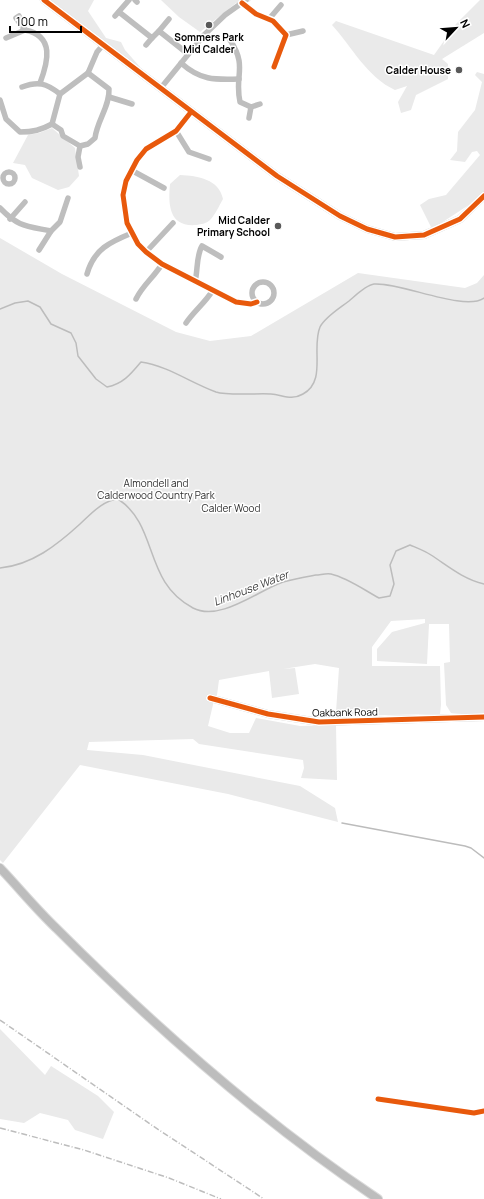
<svg xmlns="http://www.w3.org/2000/svg" width="484" height="1199" viewBox="0 0 484 1199" font-family="Manrope,sans-serif">
	<rect width="100%" height="100%" fill="#fff"/>
	<g fill="#eaeaea">
		<path d="M49 0H94L88 11 106 38 121 42 125 50 140 67 139 69Z"/>
		<path d="M161 0H251L249 2 236 3 200 32 179 17Z"/>
		<path d="M480 0H484V33L442 59 448 64V79L416 95 411 110 401 113 398 102 407 86 395 90C367 77 352 47 332 25L336 21 434 55 456 24Z"/>
		<path d="M477 72 484 74V193L481 197 432 229 420 205 429 199 446 195 480 155 477 151 472 152 465 162 450 160 457 151 458 132 475 110 482 82 475 75Z"/>
		<path d="M52 128 75 148 79 176 69 187 58 190 32 178 25 165 13 163 28 135 39 133Z"/>
		<path d="M180 175C198 176 219 179 223 199 219 206 215 215 210 220 206 224 201 224 196 225 169 227 168 205 170 184Z"/>
		<path d="M0 238 62 274 176 332 210 341 251 336 358 273 465 288 477 283 484 275V715L451 713 446 705 444 663 450 662 449 624H429L427 664 377 661V649L392 632 425 623V619L391 621 372 647V666H440L441 705 440 714 341 716 336 712 339 668 315 664 283 669 295 668 299 694 272 698 269 671 219 680 217 695 215 696 208 726 230 733H249L256 718 300 726 336 725 337 780 301 778 304 768 303 760 199 744 193 739 89 742 87 750 143 755 300 786 335 808 338 822 228 794 80 765 3 863 0 860Z"/>
		<path d="M0 1029 45 1075 51 1066 98 1096 114 1112 103 1139 75 1130 68 1120 40 1113 24 1123 0 1119Z"/>
	</g>
	<g fill="none" stroke-linecap="round" stroke-linejoin="round">
		<g stroke="#bcbcbc" stroke-width="1.5">
			<path d="M0 309 15 303 28 301 40 307 51 324 71 333 76 343 78 356 96 379 107 387C123 384 131 374 141 362 168 366 191 383 216 392 228 396 257 393 271 394 283 395 291 401 303 394 327 381 311 348 320 327 325 317 340 308 349 301 356 295 366 285 374 284 401 282 464 312 484 298"/>
			<path d="M0 568C32 565 57 545 80 524 92 513 102 501 118 499 159 526 143 582 193 608 220 622 257 591 283 582 293 579 305 577 316 575 320 575 326 573 331 574 348 578 364 590 379 598L390 596 394 584 390 565 396 551 410 545C417 548 425 551 431 555 448 566 463 579 484 584"/>
			<path d="M342 823 465 846 471 848 484 858"/>
		</g>
		<g stroke="#dbdbdb" stroke-width="10">
			<path id="primary" d="M0 868C19 888 36 909 56 928 155 1027 261 1121 378 1199"/>
		</g>
		<g stroke="#bebebe" stroke-width="5.5">
			<path d="M135 0 137 2"/>
			<path d="M242 3 256 14 273 21 286 35 274 67"/>
			<path d="M119 12 152 38 159 31 188 54"/>
			<path d="M19 16 16 18 25 30"/>
			<path d="M115 16 129 0"/>
			<path d="M269 19 281 5"/>
			<path d="M159 31 169 19"/>
			<path d="M286 35 303 31"/>
			<path d="M6 38 25 30C55 36 48 62 40 83"/>
			<path d="M230 40C248 67 234 75 240 102L251 107 260 104"/>
			<path d="M146 45 152 38"/>
			<path d="M181 63C200 80 214 80 239 79"/>
			<path d="M22 87C38 81 46 83 60 94"/>
			<path d="M160 89 204 35 225 15 246 0"/>
			<path d="M109 97 132 104"/>
			<path d="M0 100 6 119 20 132C33 132 41 130 52 124L60 94 88 73 97 52 103 45"/>
			<path d="M191 112 176 131 146 149 137 160 126 181 123 195 127 223 138 244 146 252 162 264 236 302 251 304 257 302"/>
			<path d="M249 118 251 107"/>
			<path d="M52 124 61 130 63 136 80 146 88 144 95 138C97 121 110 106 109 89L88 73"/>
			<path d="M176 131 189 152 209 159"/>
			<path d="M80 146 78 157 80 167"/>
			<path d="M131 170 164 188"/>
			<circle cx="9" cy="178" r="6"/>
			<path d="M0 208C18 227 27 226 51 231"/>
			<path d="M10 219 25 202"/>
			<path d="M39 250 51 231 60 222 68 198"/>
			<path d="M146 252 173 223"/>
			<path d="M87 274C94 249 110 242 132 233"/>
			<path d="M195 282C198 270 196 256 202 246L221 257"/>
			<circle cx="263" cy="293" r="11"/>
			<path d="M136 299C143 285 154 277 162 264"/>
			<path d="M186 323C194 311 205 303 213 290"/>
			<path d="M378 1099 474 1113 484 1111"/>
		</g>
		<g stroke="#c1c1c1" stroke-width="8">
			<path d="M44 0 277 176 340 216 367 229 395 237 424 235 460 219 484 196"/>
			<path d="M210 698 268 714 319 722 484 717"/>
		</g>
		<use href="#primary" stroke="#bdbdbd" stroke-width="8"/>
		<g stroke="#bdbdbd" stroke-width="1.5" stroke-dasharray="6 2 1 2" stroke-linecap="butt">
			<path d="M0 1020 153 1126 264 1199"/>
			<path d="M0 1128 84 1150 169 1178 221 1199"/>
		</g>
		<g stroke="#fff" stroke-width="8">
			<g id="cycleway">
				<path d="M44 0 277 176 340 216 367 229 395 237 424 235 460 219 484 196"/>
				<path d="M242 3 256 14 273 21 286 35 274 67"/>
				<path d="M191 112 176 131 146 149 137 160 126 181 123 195 127 223 138 244 146 252 162 264 236 302 251 304 257 302"/>
				<path d="M210 698 268 714 319 722 484 717"/>
				<path d="M378 1099 474 1113 484 1111"/>
			</g>
		</g>
		<use href="#cycleway" stroke="#e8590c" stroke-width="5"/>
	</g>
	<g fill="#595959" stroke="#fff" stroke-width="1.5">
		<circle cx="209" cy="25" r="4"/>
		<circle cx="459" cy="70" r="4"/>
		<circle cx="278" cy="226" r="4"/>
	</g>
	<g text-anchor="middle" stroke-width="3" stroke-linejoin="round" paint-order="stroke">
		<g font-size="10" font-weight="bold" fill="#000" stroke="#fff" text-anchor="end">
			<text x="209" y="41" text-anchor="middle">Sommers Park<tspan x="209" dy="12">Mid Calder</tspan></text>
			<text x="451" y="74">Calder House</text>
			<text x="270" y="224">Mid Calder<tspan x="270" dy="12">Primary School</tspan></text>
		</g>
		<g font-size="10" fill="#2f2f2f" stroke="#fff">
			<text x="156" y="487">Almondell and<tspan x="156" dy="12">Calderwood Country Park</tspan></text>
			<text x="231" y="512">Calder Wood</text>
		</g>
		<g font-size="10" fill="#000" stroke="#fff">
			<text transform="translate(345 712) rotate(-1)" y="4">Oakbank Road</text>
		</g>
		<g font-size="11" font-style="italic" fill="#404040" stroke="#fff">
			<text transform="translate(251 588) rotate(-21)" y="4">Linhouse Water</text>
		</g>
	</g>
	<g transform="translate(456 28) rotate(64)" stroke="#ffffff" stroke-width="3" paint-order="stroke">
	<path d="M0-3L7 15L0 10L-7 15Z" fill="#000000"/>
	<text y="-6" font-size="11" font-weight="bold" text-anchor="middle" fill="#000000">N</text>
	</g>
	<path d="M10 26v6h71v-6" fill="none" stroke="#000000" stroke-width="2"/>
	<text x="16" y="26" font-size="12" fill="#000000" stroke="#ffffff" stroke-width="3" paint-order="stroke">100 m</text>
</svg>
